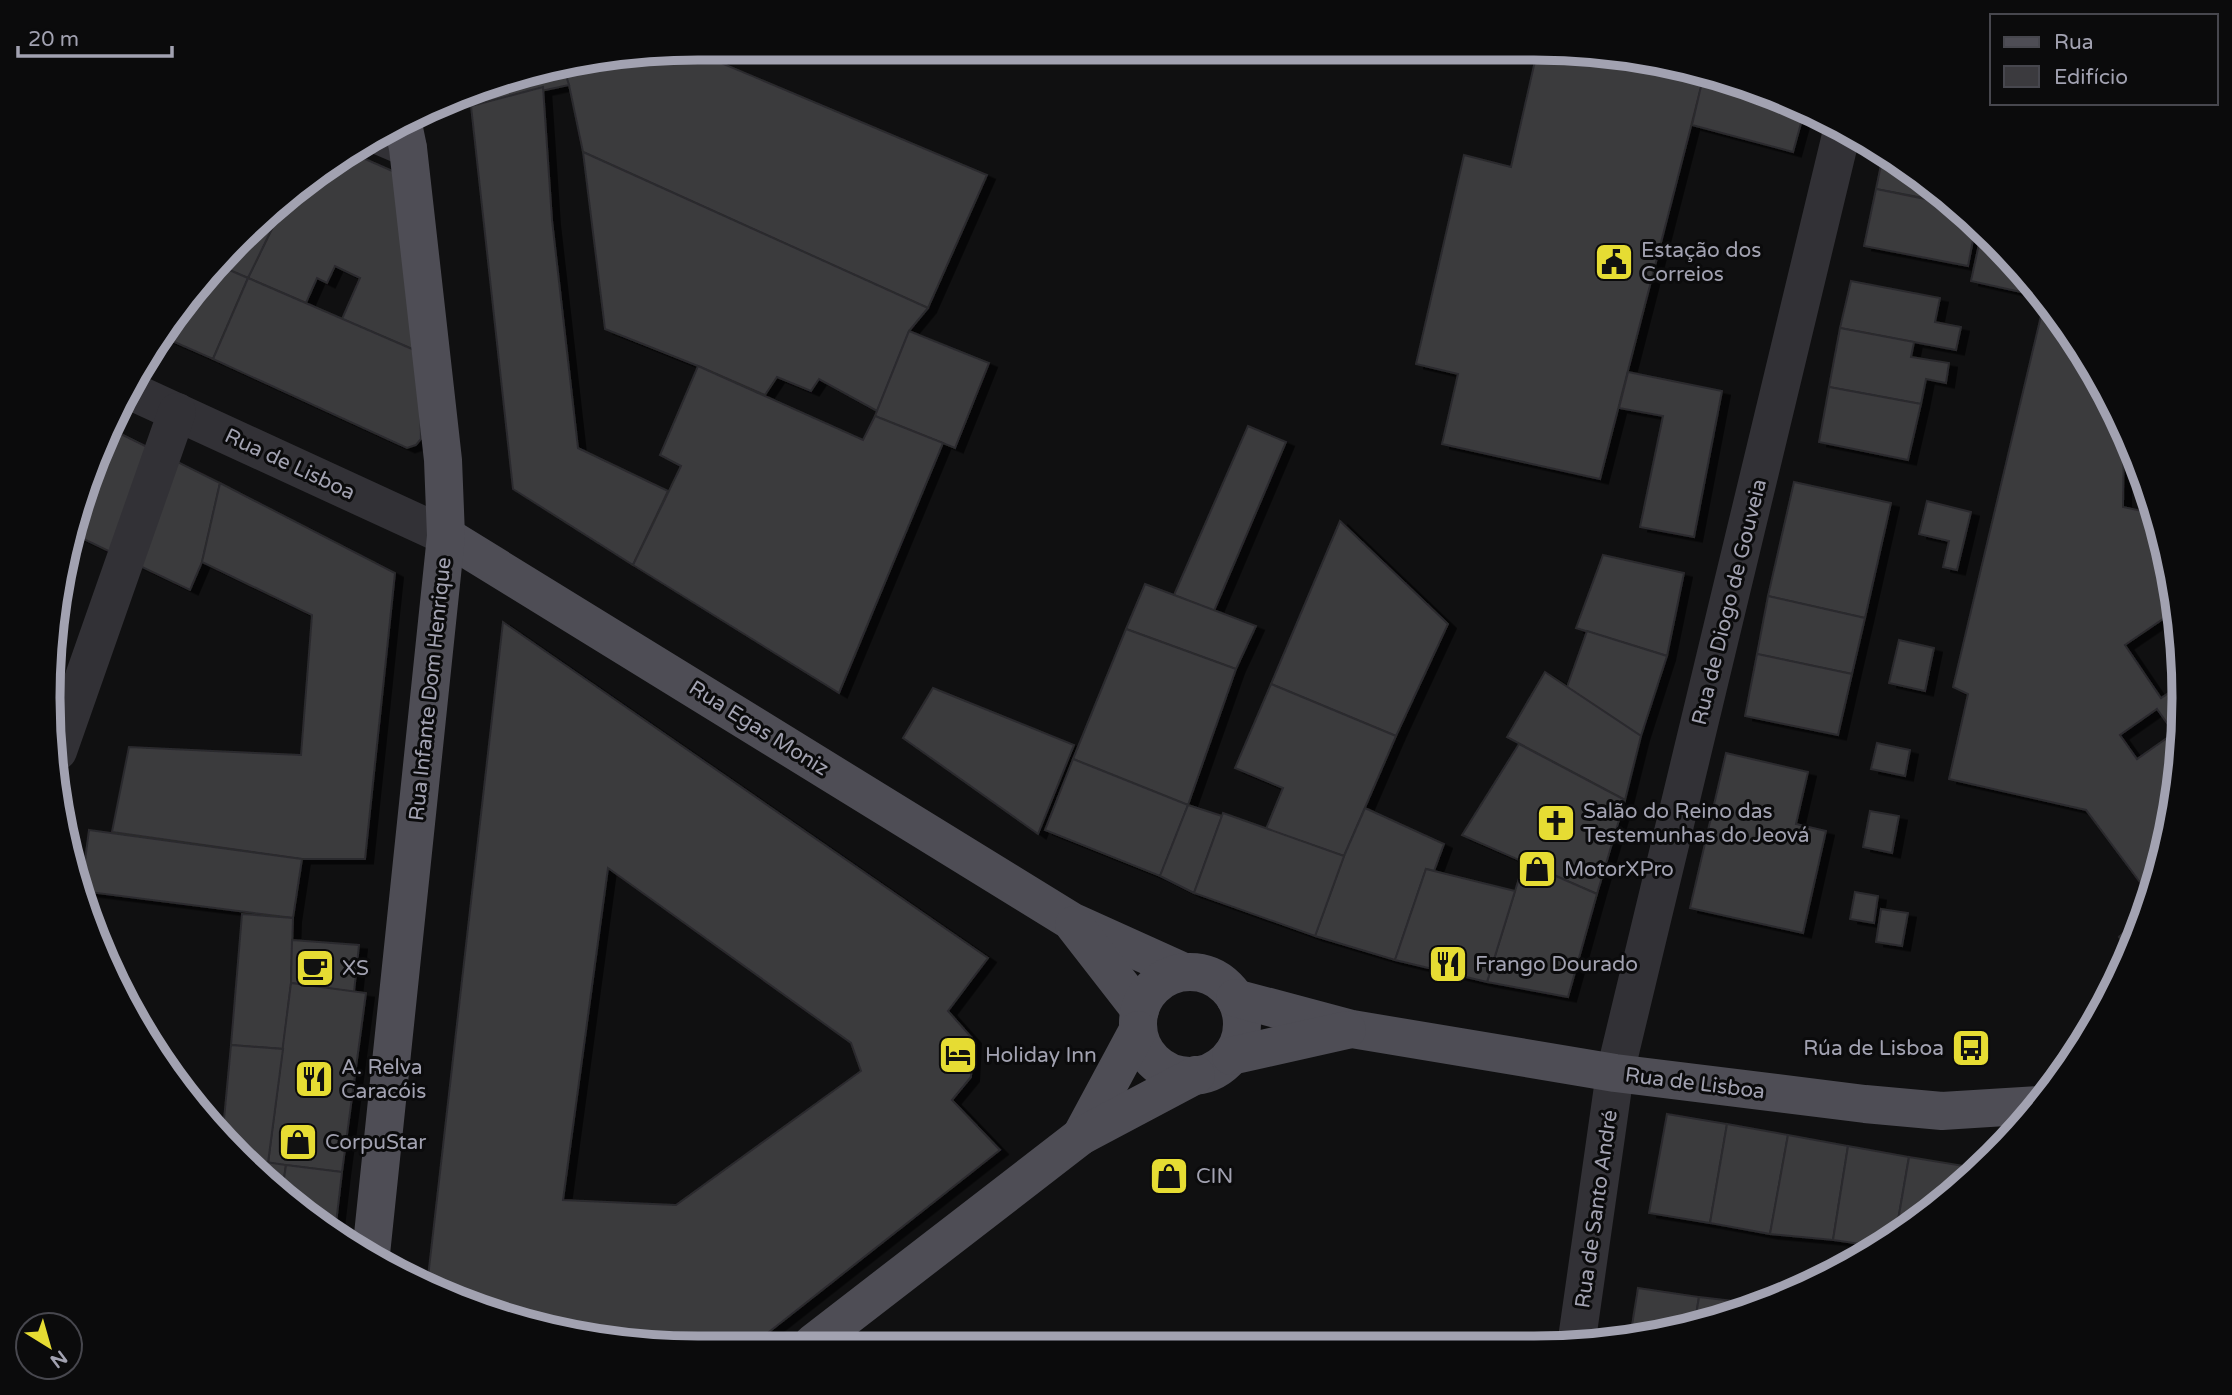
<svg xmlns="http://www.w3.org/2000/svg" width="2232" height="1395" viewBox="0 0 2232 1395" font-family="'Varela Round',sans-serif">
	<defs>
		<filter id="shadow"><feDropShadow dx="8" dy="4.5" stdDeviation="0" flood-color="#0009"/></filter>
	</defs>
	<rect width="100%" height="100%" fill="#101011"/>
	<g fill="#3b3a3e" stroke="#2b2a2d" stroke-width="2" fill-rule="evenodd" filter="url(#shadow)">
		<path d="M688 49 987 175 928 308 583 152 569 85 562 70Z"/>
		<path d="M1537 52 1619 53 1704 76 1600 479 1442 444 1458 374 1416 364 1464 155 1511 167Z"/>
		<path d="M564 69 569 85 471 106 467 92 489 82Z"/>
		<path d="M1702 82 1741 94 1744 86 1783 97 1805 109 1793 152 1692 125Z"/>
		<path d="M543 87 552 220 578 448 668 491 633 565 513 489 471 106Z"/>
		<path d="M347 151 397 173 419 352 342 319 360 278 335 266 327 283 317 278 306 303 248 278 282 208 336 157Z"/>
		<path d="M583 152 928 308 909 331 877 411 819 379 811 391 777 377 765 395 698 366 605 329Z"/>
		<path d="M1883 155 1931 182 1941 192 1939 201 1876 189Z"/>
		<path d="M1876 189 1955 205 1976 225 1968 266 1864 246Z"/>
		<path d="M282 208 248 278 220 266Z"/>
		<path d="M1982 230 2025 271 2021 292 1971 281Z"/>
		<path d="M220 266 248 278 213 359 163 337 182 301Z"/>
		<path d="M248 278 419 352 421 439 416 445 407 448 213 359Z"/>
		<path d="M1851 281 1940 298 1935 322 1961 327 1956 350 1840 328Z"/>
		<path d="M2045 299 2098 373 2124 431 2123 507 2156 514 2179 613 2180 631 2169 615 2125 645 2161 698 2182 684 2183 740 2173 803 2161 812 2169 824 2162 866 2151 897 2086 810 1949 779 1968 694 1953 687ZM2157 709 2174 733 2137 759 2120 735Z"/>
		<path d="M1840 328 1914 342 1911 357 1949 363 1946 383 1926 379 1921 404 1829 387Z"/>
		<path d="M909 331 989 363 955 448 875 416Z"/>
		<path d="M698 366 863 440 875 416 943 443 839 693 633 565 681 466 660 455Z"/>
		<path d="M1628 372 1722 391 1694 537 1640 527 1663 416 1619 408Z"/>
		<path d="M1829 387 1921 404 1908 460 1819 442Z"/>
		<path d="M1248 426 1286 442 1214 611 1174 595Z"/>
		<path d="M113 430 220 483 202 562 190 590 73 534 82 488Z"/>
		<path d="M1794 482 1891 503 1865 618 1768 596Z"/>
		<path d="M220 483 395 573 365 859H302L112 832 129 747 301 755 312 615 202 562Z"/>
		<path d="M1927 501 1971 512 1957 570 1943 567 1949 541 1919 534Z"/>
		<path d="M1340 521 1448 624 1396 736 1271 684Z"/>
		<path d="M1603 555 1684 573 1667 656 1576 628Z"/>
		<path d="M1145 584 1256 626 1236 669 1126 629Z"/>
		<path d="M1768 596 1865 618 1852 674 1757 654Z"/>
		<path d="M503 622 988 958 948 1011 973 1039 971 1077 952 1100 1000 1150 755 1343 613 1342 449 1298 427 1286ZM608 868 851 1043 861 1071 676 1205 563 1200Z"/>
		<path d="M1126 629 1236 669 1188 805 1073 759Z"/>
		<path d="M1587 631 1667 656 1641 736 1567 687Z"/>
		<path d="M1899 640 1934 648 1925 691 1889 683Z"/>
		<path d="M1757 654 1852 674 1838 735 1745 716Z"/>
		<path d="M1545 672 1641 736 1625 800 1507 737Z"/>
		<path d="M1271 684 1396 736 1344 856 1266 829 1283 788 1235 768Z"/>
		<path d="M933 688 1074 745 1038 834 903 738Z"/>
		<path d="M1877 743 1910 750 1905 776 1871 769Z"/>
		<path d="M1519 744 1625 800 1597 894 1462 835Z"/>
		<path d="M1726 753 1808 772 1796 824 1826 831 1803 933 1690 908Z"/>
		<path d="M1073 759 1188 805 1160 876 1045 830Z"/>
		<path d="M1188 805 1222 816 1194 893 1160 876Z"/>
		<path d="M1365 808 1444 844 1434 871 1426 869 1395 960 1315 936 1344 856Z"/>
		<path d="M1870 811 1899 816 1892 853 1863 847Z"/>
		<path d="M1223 813 1344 856 1315 936 1194 893Z"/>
		<path d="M89 830 302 859 293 918 81 891Z"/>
		<path d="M1524 862 1597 894 1568 997 1487 982Z"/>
		<path d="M1426 869 1515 891 1487 982 1395 960Z"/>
		<path d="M1855 892 1878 896 1874 923 1850 919Z"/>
		<path d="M1881 909 1908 913 1902 946 1876 942Z"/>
		<path d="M2145 913 2130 954 2119 937Z"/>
		<path d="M242 914 293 918 291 983 283 1049 231 1045Z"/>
		<path d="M292 940 359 945 354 992 291 983Z"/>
		<path d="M291 983 366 993 342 1172 268 1163Z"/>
		<path d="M231 1045 283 1049 268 1163 252 1160 223 1130Z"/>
		<path d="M1667 1114 1727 1124 1710 1223 1649 1213Z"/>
		<path d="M1727 1124 1788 1135 1770 1234 1710 1223Z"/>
		<path d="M1788 1135 1848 1146 1833 1240 1770 1234Z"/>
		<path d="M1848 1146 1909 1157 1896 1232 1874 1246 1833 1240Z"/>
		<path d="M1909 1157 1970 1167 1967 1183 1963 1187 1896 1232Z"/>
		<path d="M252 1160 286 1165 282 1192Z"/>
		<path d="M286 1165 342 1172 335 1232 301 1213 282 1192Z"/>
		<path d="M1638 1288 1699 1297 1694 1327 1630 1338Z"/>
		<path d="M1699 1297 1759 1304 1694 1327Z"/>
	</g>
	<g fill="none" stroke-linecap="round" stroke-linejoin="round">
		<g stroke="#323136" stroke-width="38">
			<path d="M380 136 408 148"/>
			<path d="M133 392 446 536"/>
			<path d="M58 751 177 412"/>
			<path d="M1576 1346 1615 1073 1842 131"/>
		</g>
		<g stroke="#4e4d55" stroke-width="38">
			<path d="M446 536 1071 921 1184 972"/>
			<path d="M1074 925 1140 1010"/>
			<circle cx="1190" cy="1024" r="52"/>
			<path d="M1235 998 1352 1029 1615 1073 1865 1104 1942 1111 2039 1105"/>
			<path d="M1231 1056 1347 1030"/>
			<path d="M1081 1136 1138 1030"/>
			<path d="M371 1254 446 536 443 460 408 148 403 124"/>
			<path d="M813 1343 1081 1136 1196 1075"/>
		</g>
	</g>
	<defs>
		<g id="civic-square" transform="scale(2.0125)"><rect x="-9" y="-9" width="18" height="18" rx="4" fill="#e6dc33" stroke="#0b0b0c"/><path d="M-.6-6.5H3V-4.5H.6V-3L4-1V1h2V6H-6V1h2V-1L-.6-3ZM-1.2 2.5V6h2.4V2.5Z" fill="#111"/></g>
		<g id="church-square" transform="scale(2.0125)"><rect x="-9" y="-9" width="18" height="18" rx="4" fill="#e6dc33" stroke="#0b0b0c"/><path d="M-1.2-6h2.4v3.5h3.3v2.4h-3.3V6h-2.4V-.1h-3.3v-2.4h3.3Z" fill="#111"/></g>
		<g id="shop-square" transform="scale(2.0125)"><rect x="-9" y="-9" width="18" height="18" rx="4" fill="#e6dc33" stroke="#0b0b0c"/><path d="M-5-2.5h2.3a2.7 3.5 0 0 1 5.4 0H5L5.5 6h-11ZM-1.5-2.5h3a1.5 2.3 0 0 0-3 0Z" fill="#111"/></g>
		<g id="restaurant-square" transform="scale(2.0125)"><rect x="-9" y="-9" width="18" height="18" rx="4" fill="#e6dc33" stroke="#0b0b0c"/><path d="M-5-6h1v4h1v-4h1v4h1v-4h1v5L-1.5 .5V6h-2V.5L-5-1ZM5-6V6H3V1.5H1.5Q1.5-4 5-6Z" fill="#111"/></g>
		<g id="cafe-square" transform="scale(2.0125)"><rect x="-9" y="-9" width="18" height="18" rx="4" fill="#e6dc33" stroke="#0b0b0c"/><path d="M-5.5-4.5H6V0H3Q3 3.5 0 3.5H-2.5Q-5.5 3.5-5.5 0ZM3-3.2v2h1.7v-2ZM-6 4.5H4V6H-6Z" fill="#111"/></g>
		<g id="bus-square" transform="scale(2.0125)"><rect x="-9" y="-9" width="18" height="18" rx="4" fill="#e6dc33" stroke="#0b0b0c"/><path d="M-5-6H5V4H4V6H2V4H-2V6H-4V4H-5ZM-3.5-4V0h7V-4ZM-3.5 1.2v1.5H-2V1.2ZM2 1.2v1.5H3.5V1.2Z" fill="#111"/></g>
		<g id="hotel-square" transform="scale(2.0125)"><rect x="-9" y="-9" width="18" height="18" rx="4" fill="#e6dc33" stroke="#0b0b0c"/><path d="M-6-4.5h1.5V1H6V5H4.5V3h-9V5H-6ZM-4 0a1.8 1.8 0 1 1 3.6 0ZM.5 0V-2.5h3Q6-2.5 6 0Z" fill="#111"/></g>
	</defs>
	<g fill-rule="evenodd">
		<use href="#civic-square" x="1614" y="262"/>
		<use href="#church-square" x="1556" y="823"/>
		<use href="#shop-square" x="1537" y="869"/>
		<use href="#restaurant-square" x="1448" y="964"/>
		<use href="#cafe-square" x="315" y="968"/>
		<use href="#bus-square" x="1971" y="1048"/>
		<use href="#hotel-square" x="958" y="1055"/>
		<use href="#restaurant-square" x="314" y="1079"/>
		<use href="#shop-square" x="298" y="1142"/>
		<use href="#shop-square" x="1169" y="1176"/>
	</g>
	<g text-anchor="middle" stroke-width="6" stroke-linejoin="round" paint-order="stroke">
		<g font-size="21" fill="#a2a2b1" stroke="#0b0b0c" text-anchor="start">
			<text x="1641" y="257">Estação dos<tspan x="1641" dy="24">Correios</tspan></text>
			<text x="1583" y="818">Salão do Reino das<tspan x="1583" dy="24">Testemunhas do Jeová</tspan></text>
			<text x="1564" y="876">MotorXPro</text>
			<text x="1475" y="971">Frango Dourado</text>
			<text x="342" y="975">XS</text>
			<text x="1944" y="1055" text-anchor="end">Rúa de Lisboa</text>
			<text x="985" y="1062">Holiday Inn</text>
			<text x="341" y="1074">A. Relva<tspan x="341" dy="24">Caracóis</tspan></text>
			<text x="325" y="1149">CorpuStar</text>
			<text x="1196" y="1183">CIN</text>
		</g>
		<g font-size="21" fill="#a2a2b1" stroke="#0b0b0c">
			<text transform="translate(290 464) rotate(25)" y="7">Rua de Lisboa</text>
			<text transform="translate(1729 602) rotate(-76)" y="7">Rua de Diogo de Gouveia</text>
			<text transform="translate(430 689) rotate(-84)" y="7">Rua Infante Dom Henrique</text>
			<text transform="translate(759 728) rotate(32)" y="7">Rua Egas Moniz</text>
			<text transform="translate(1695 1083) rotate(7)" y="7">Rua de Lisboa</text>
			<text transform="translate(1596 1209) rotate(-82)" y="7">Rua de Santo André</text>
		</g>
	</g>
	<path d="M0 0H2232V1395H0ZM698 60H1534A638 638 0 0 1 2172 698V698A638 638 0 0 1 1534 1336H698A638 638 0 0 1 60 698V698A638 638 0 0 1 698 60Z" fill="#0b0b0c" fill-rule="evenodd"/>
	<path fill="none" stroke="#a2a2b1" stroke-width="9" d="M698 60H1534A638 638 0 0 1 2172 698V698A638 638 0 0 1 1534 1336H698A638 638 0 0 1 60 698V698A638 638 0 0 1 698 60Z"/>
	<rect x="1990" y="14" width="228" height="91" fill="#0b0b0c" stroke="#47474e" stroke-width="2"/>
	<rect x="2004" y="37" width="35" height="10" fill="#4e4d55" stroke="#47474e" stroke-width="2"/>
	<text x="2054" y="49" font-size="21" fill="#a2a2b1">Rua</text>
	<rect x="2004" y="66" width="35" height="21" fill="#3b3a3e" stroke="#47474e" stroke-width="2"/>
	<text x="2054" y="84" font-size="21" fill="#a2a2b1">Edifício</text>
	<g transform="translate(49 1346) rotate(143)"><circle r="33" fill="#0b0b0c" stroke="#47474e" stroke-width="2"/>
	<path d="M0-5L12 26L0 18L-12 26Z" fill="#e6dc33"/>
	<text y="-10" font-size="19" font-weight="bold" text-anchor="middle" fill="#a2a2b1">N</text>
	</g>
	<path d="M18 46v10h154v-10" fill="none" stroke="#a2a2b1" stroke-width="3.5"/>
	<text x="28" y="46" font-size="21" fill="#a2a2b1" stroke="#0b0b0c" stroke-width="5" paint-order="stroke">20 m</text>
</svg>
